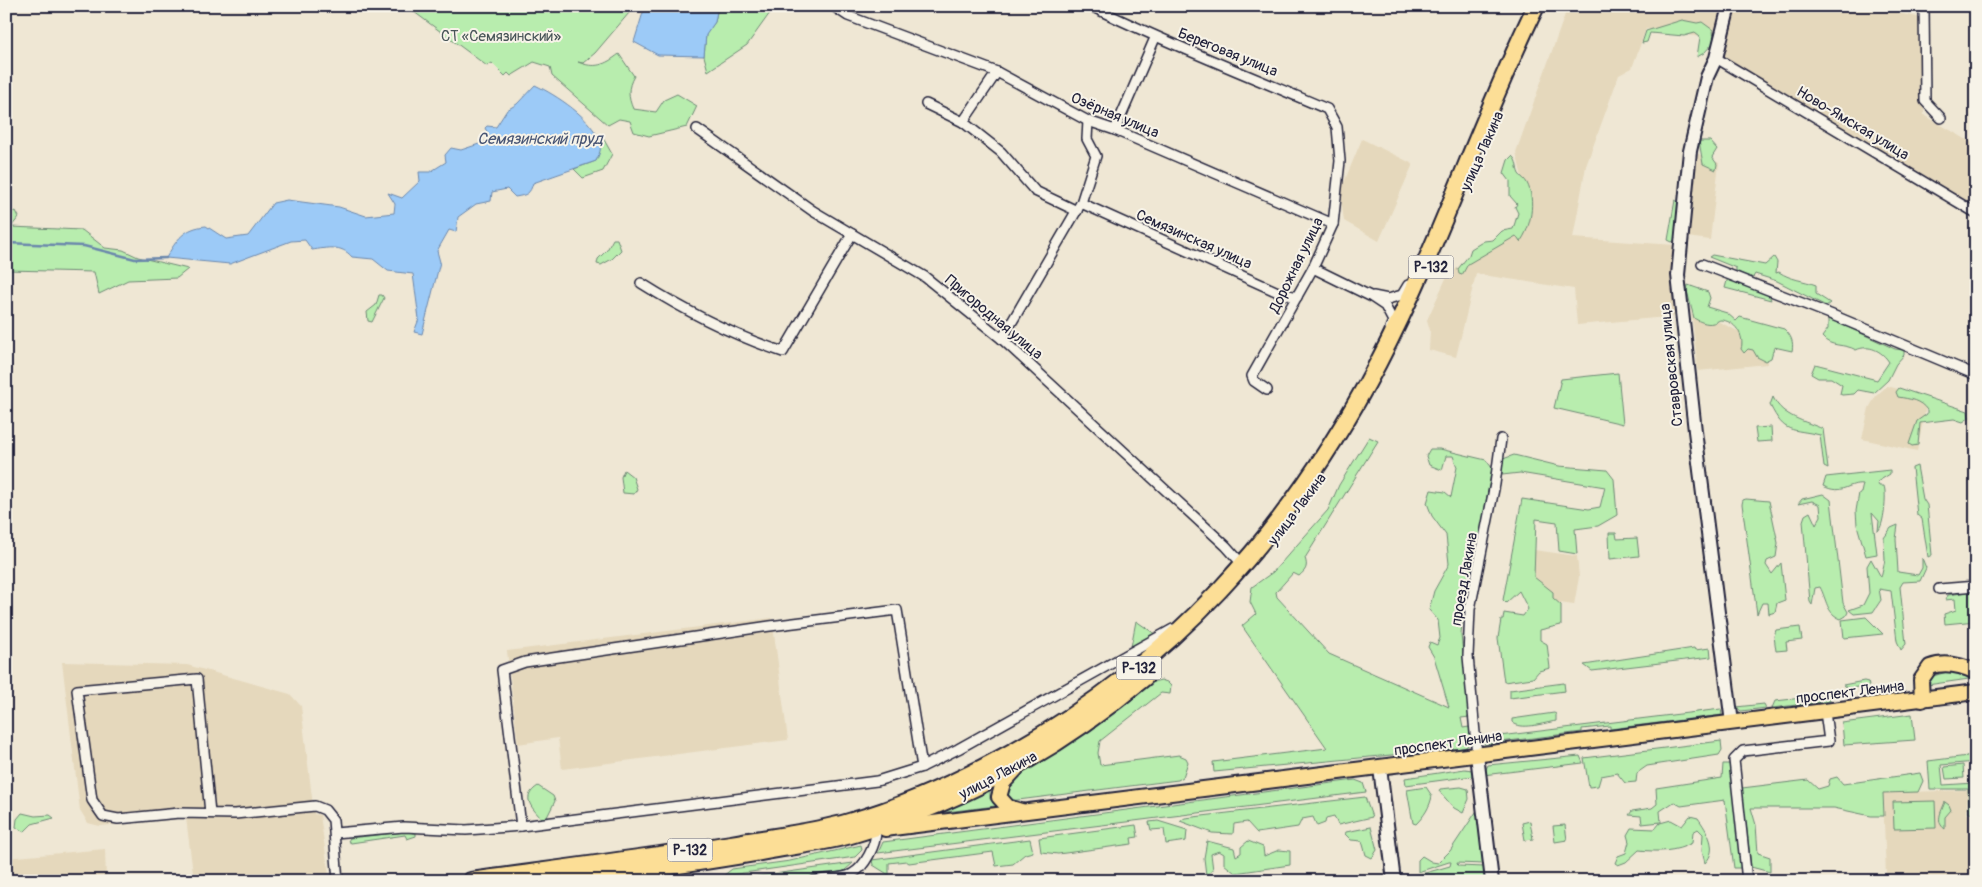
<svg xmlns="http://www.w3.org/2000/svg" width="1982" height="887" viewBox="0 0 1982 887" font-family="Pangolin,sans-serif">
	<rect width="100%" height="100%" fill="#efe7d4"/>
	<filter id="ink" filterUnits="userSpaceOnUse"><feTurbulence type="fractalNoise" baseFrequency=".02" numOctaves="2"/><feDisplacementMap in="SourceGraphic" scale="10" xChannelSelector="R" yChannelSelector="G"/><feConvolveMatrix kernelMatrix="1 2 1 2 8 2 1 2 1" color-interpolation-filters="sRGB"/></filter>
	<g filter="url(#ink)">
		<g fill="#e5d8bc">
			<path d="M1568 6H1722L1716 39 1646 29 1632 68 1619 75 1586 166 1573 238 1675 245 1678 316 1577 325 1574 289 1476 274 1456 357 1429 350 1430 330 1427 320 1448 274 1524 226 1528 202 1516 152Z"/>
			<path d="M1732 6H1900L1898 13 1922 18 1924 115 1976 145V210L1722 55Z"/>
			<path d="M1362 139 1413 164 1379 241 1344 221 1340 192Z"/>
			<path d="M1696 153 1719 163 1710 240 1687 237Z"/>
			<path d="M1691 308 1770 347 1767 364 1698 371Z"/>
			<path d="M1887 386 1928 397 1917 451 1862 439 1869 408 1876 396Z"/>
			<path d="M1534 550 1577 556 1579 577 1574 605 1552 602 1528 582Z"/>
			<path d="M772 618 788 740 562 769 558 738 518 744 507 651Z"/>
			<path d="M62 662 187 665 290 694 301 706 314 814 320 815 329 875 325 881H194L186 818 100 826 88 823 80 810Z"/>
			<path d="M1968 790 1967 814 1976 816V881H1860L1886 877 1883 793Z"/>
			<path d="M105 849 106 879 6 881V858Z"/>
		</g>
		<g fill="#b8edae" stroke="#6d8874">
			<path d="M406 6H635L595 53 583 63 578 62C595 69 605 65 619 54L634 76C627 88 628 97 633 109L656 112 664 100 677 94 697 106 687 127 649 136 634 132 630 121 619 119 608 125 552 76 550 67 534 62 511 76 508 73 505 76 492 63 487 66Z"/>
			<path d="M718 6H775L747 45 708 71 704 56 706 34 715 22Z"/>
			<path d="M1682 20 1697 23 1702 22 1713 30 1714 42 1704 53 1697 57 1700 37 1695 33 1684 36 1650 33 1647 42 1642 43 1646 31Z"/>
			<path d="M596 136 603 138 612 154 603 171 583 178 574 169 596 161C600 151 602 145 596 136Z"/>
			<path d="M1699 141H1710L1717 149 1712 157 1717 164 1716 170 1703 164Z"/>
			<path d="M1512 156C1518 161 1516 168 1519 174 1521 177 1525 179 1527 183 1536 200 1531 228 1520 242L1516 236 1468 264 1462 275 1459 274 1458 269 1469 255 1471 249 1484 241 1493 240 1502 231 1513 229 1518 213 1515 207 1517 204 1510 196V181L1504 173 1508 160Z"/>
			<path d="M1675 200 1680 203V207L1675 240 1672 242 1668 240Z"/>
			<path d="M16 211 19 217 11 227 82 230 105 248 123 250 138 257 188 269 177 278 128 280 99 294 94 272 6 270V213Z"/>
			<path d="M613 239H617L621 250 612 259 601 265 597 264 598 259 607 250Z"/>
			<path d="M1712 255 1765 265 1774 257 1777 262 1776 273 1779 272C1791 280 1803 280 1816 285V294L1830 303 1826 306 1777 281 1755 274 1752 279 1736 271V268L1709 257Z"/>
			<path d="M1728 277 1769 295 1771 300 1725 288Z"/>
			<path d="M1688 285 1708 292 1710 298 1707 307 1727 313 1736 321 1740 317 1784 329C1791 335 1794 342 1792 351L1774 347 1771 358 1765 361 1757 357 1753 350 1748 349 1744 353 1741 349C1745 336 1735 320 1720 320 1720 320 1714 323 1713 323 1707 325 1698 321 1694 318L1687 291Z"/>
			<path d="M379 295H382L384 298 372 322 368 321 367 312 376 305Z"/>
			<path d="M1828 318 1895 349 1904 350V355L1896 364 1888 380 1874 393 1858 390 1854 394 1842 395 1840 394 1842 385 1831 378H1818L1811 374 1815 364 1877 380 1889 362C1882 351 1869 344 1856 350 1844 343 1831 348 1822 337L1828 329Z"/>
			<path d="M1618 373 1623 424 1554 408 1561 379Z"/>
			<path d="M1899 388 1968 411 1969 418 1963 422 1954 419 1920 423 1918 445 1912 446 1909 444 1917 421 1927 414V410C1920 400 1910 399 1898 397L1896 392Z"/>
			<path d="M1773 397C1782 417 1805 421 1823 429L1828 469 1824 467 1820 435C1791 428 1785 435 1770 405Z"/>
			<path d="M1771 427 1772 441 1757 442 1755 428Z"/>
			<path d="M1369 437 1378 441 1305 558C1308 567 1306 570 1299 576L1293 573 1276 592 1277 597 1329 654 1449 707 1434 657 1428 647 1430 642 1437 645 1440 638 1438 620 1429 610 1434 591 1449 564 1446 535 1432 516 1427 503 1431 490 1445 492 1451 497 1457 467 1453 456H1446L1442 470 1429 465 1426 456 1430 449H1440L1486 460 1492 468 1479 541 1464 597 1461 635 1470 717 1461 718 1463 728 1469 727C1476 735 1472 744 1464 748L1214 772 1213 762 1327 748 1242 626 1256 614 1250 602 1252 587 1273 572 1328 510 1339 485Z"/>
			<path d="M1514 455 1559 466 1607 470 1614 479 1617 515 1598 526 1575 529 1577 554 1559 551 1557 522 1536 519 1534 577 1553 592V598L1561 605V625L1540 630V640L1547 644 1550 668 1539 671 1533 678 1504 682 1498 638 1501 620H1503L1504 613 1523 616 1528 609 1519 591 1506 603 1503 600 1522 499 1589 509 1600 507 1605 487 1520 473 1502 475 1503 459Z"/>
			<path d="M1917 466 1923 499 1927 505 1932 555 1928 557 1922 519 1917 515 1912 468Z"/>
			<path d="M624 470 633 477 637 489 634 494 623 493 621 477Z"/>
			<path d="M1890 470V474L1877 482 1879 486H1884C1887 494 1884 526 1878 531L1879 521 1872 513 1877 554 1866 556 1857 525 1856 511 1859 493H1861L1863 484C1848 482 1843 496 1823 486L1826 477Z"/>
			<path d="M1823 494 1831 500 1843 603 1848 612 1846 616 1841 619C1826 613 1827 600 1820 587L1815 588 1812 605 1810 602 1803 521 1805 515 1810 512 1816 525 1821 516 1820 505 1812 501 1798 504 1802 499Z"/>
			<path d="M1746 499 1769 501 1778 543 1776 557 1767 561 1766 565 1772 574 1781 563 1785 600 1777 603 1775 612 1769 614 1768 603H1762L1757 614 1742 504 1743 500Z"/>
			<path d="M1898 525 1896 539 1898 572 1918 575 1922 568V558L1926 568 1920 581 1903 582 1900 587 1906 644 1901 650 1897 641 1891 591 1879 589 1881 600 1873 612 1854 614 1849 610 1863 605 1869 593 1867 566 1871 559 1881 577 1885 560 1884 538 1891 528Z"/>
			<path d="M1609 533H1616L1617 539 1637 538 1639 556 1610 559Z"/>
			<path d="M1976 591V621L1945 624 1944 614 1956 610 1955 599 1945 600 1948 595Z"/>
			<path d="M1866 617 1883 634 1844 638 1842 620Z"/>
			<path d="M1136 621 1155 634 1131 647Z"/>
			<path d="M1800 627 1802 640 1786 642 1787 650 1776 651 1774 636 1776 630Z"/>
			<path d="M1694 648 1695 650 1710 648 1711 657 1592 671 1584 665Z"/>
			<path d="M1950 671 1976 678 1927 685 1930 677Z"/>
			<path d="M1161 680 1167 682 1171 686 1170 694 1161 693 1100 741 1098 753 1100 765 1179 755 1186 758 1188 762 1183 777 1178 780 1010 801 1003 792 1015 778 1105 719 1153 682Z"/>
			<path d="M1864 681 1868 682 1869 686 1847 688 1843 685Z"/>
			<path d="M1564 683 1565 691 1510 698V690Z"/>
			<path d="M1829 695 1830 701 1772 708 1775 701Z"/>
			<path d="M1764 704 1766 708 1741 711 1736 707Z"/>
			<path d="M1721 709 1722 715 1610 729V726L1582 729V732L1484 744 1483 738Z"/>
			<path d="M1554 713 1556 714V721C1544 723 1521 731 1512 722V719Z"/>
			<path d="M1912 714 1915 740 1844 745 1842 723Z"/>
			<path d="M1721 741 1722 750 1719 755 1647 766 1637 773 1636 782 1625 783 1617 773 1601 776 1598 786 1589 787 1584 758Z"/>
			<path d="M1976 755V762L1941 765 1943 785 1975 783 1973 809 1976 810V814L1969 813 1968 789H1930L1928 761Z"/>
			<path d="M1580 756 1583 763 1483 775 1488 765Z"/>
			<path d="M1723 764H1731L1741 868H1734L1725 800 1681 806 1674 802 1660 811 1661 822 1642 824 1641 816 1629 815 1632 811 1652 808 1657 804 1656 788 1722 778Z"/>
			<path d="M1963 765 1964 778 1946 779 1944 767Z"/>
			<path d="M1465 769 1472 770 1473 776 1406 785 1405 778Z"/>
			<path d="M1920 773 1923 781 1918 792 1883 793 1884 816H1871L1834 808H1751L1756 825 1758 853 1770 857V872L1751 867 1742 788 1808 780 1818 789 1828 786 1830 779 1837 777 1843 784Z"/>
			<path d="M1355 780 1363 783 1366 792 878 853 883 842Z"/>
			<path d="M538 786 553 796 555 801 547 817 541 818C531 807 521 797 538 786Z"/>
			<path d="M1426 787 1432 796C1430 807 1424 816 1416 824L1413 823 1407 790Z"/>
			<path d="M1461 787 1468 789 1469 799 1463 813 1454 808 1439 791 1440 789Z"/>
			<path d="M990 788V799L996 806 937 813Z"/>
			<path d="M1365 797 1372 817 1338 825 1334 816 1326 818 1325 823 1317 826 1313 817 1302 819 1298 827 1257 833 1247 822 1234 824 1233 834 1212 833 1180 821 1185 818Z"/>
			<path d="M1935 801 1936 828 1894 829 1893 802Z"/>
			<path d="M1945 802 1949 805 1951 810 1945 817V829C1935 822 1941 812 1945 802Z"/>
			<path d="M1478 809 1484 864 1457 863 1458 866 1485 867 1487 881H1419L1418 875 1450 866 1451 862H1449L1418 872V860L1422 856 1432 862 1438 863 1450 851Z"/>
			<path d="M22 813 35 816 50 815 54 818 32 824 24 832 16 827 17 819Z"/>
			<path d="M1690 816 1698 818C1707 831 1719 849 1705 863L1702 851 1703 834 1698 829 1693 832 1692 843C1676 852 1657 852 1639 850L1626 862 1618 865 1615 863 1618 856 1626 853 1629 842 1627 835 1631 828 1655 829 1660 823 1671 820 1682 826Z"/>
			<path d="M1158 821 1187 830 1186 841 1166 844 1164 829 1151 830 1149 822Z"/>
			<path d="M1530 821 1533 839 1525 840 1522 823Z"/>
			<path d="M1136 825 1138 837 1131 838 1132 844 1058 854 1041 852 1039 838Z"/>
			<path d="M1565 825 1567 840 1555 842 1553 826Z"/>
			<path d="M1371 827 1377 850 1372 858 1366 855 1362 841 1351 840 1345 834 1346 832Z"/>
			<path d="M404 832 416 833V836L407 839 405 835 351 843 348 841 350 838Z"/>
			<path d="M1030 839 1033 852 1025 854 1013 864 996 866 993 852 909 863 906 861 889 863V875L873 865 872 860Z"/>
			<path d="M1207 841 1234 848 1236 856 1241 853V847L1248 841 1263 847 1264 856 1279 850 1290 851V865L1235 873 1224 864V854L1219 851 1211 854 1213 870 1206 875 1204 858Z"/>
			<path d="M861 845 862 850 855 857 723 876 732 869 790 861Z"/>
			<path d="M853 863 844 871 797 881H723Z"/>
		</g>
		<g fill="#9ccaf7" stroke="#6b87ac">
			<path d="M645 6H718L715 22 706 35 704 56 658 55 634 42Z"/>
			<path d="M535 85C556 95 592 118 600 142 602 148 599 155 596 161L533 183C530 194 527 195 515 197L507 189 492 192 491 201 476 204 458 217 456 232 449 230 437 251 440 262 422 334 414 332 419 319 413 274 388 271 373 259 352 257C341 244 327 248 312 250L305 240 291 241 230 264 166 258C177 239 184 228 206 226L226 239 248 236 273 203 287 200 339 207 366 216 394 213 395 204 388 193 402 198 420 181 419 172H430L446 162 445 155 451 148 461 150 491 140 485 128 487 126 496 127 507 110 517 104Z"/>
		</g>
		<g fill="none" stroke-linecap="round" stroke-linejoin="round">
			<path stroke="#6b87ac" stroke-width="2.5" d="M6 243 84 246 135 259 166 258"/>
			<g stroke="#22223b" stroke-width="12">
				<g id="street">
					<path d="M833 6 848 16 997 72 1088 121 1115 130 1333 224"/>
					<path d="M1091 6C1168 44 1248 75 1327 109L1337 127 1340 161 1333 224 1313 268 1252 376 1254 381 1267 390"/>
					<path d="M1924 6 1925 101 1941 118"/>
					<path d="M1716 58 1976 213"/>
					<path d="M926 104 963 122 1001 152 1035 191 1077 211"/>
					<path d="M963 122 997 72"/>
					<path d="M697 129 813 211 925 277 1002 339 1226 546 1243 565"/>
					<path d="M1115 130 1155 38"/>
					<path d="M1081 203 1280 293 1297 297"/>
					<path d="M1702 264 1830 314 1976 375"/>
					<path d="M1313 268 1370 296 1385 306 1393 321 1390 328"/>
					<path d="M641 283C687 312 732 335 783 352L852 234"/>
					<path d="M1373 296 1388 299 1402 295 1408 285"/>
					<path d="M1002 339 1081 203 1096 156 1087 139 1088 121"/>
					<path d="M1939 589 1976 586"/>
					<path d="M1477 755 1468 656 1470 609 1495 484 1501 439"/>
					<path d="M210 813 197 679 77 690 92 800 103 816 118 819 179 813 235 814 315 806 325 810 333 820 338 881"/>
					<path d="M521 826 502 670 525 662 770 626 897 610 922 767"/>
					<path d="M335 833 404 827 466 830 521 826 877 781 922 767 958 749 1173 629"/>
					<path d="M814 881C825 877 842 880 852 874 865 867 876 845 876 831"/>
					<path d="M1747 881 1734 760 1743 751 1829 741 1825 712"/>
				</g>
			</g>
			<g stroke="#22223b" stroke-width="16">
				<g id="secondary">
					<path d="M1729 6 1716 58 1707 77 1690 151 1678 275 1695 431 1732 723"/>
					<path d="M1477 755 1492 881"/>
					<path d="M1380 768 1394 881"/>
				</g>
			</g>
			<g stroke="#22223b" stroke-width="18">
				<g id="primary">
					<path d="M1922 700 1921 680 1930 667C1946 661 1961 665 1976 672"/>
					<path d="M1016 769 1003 783 999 797 1008 807 1021 811"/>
					<path d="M885 829 1976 692"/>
				</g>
			</g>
			<g stroke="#22223b" stroke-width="20">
				<g id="highway">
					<path d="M471 881C558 869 645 858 731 844 770 837 811 833 849 822 902 807 953 784 1001 758 1170 668 1290 531 1378 363 1438 248 1479 123 1536 6"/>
					<path d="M569 881C637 871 705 862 772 850 799 845 827 842 854 834 962 803 1059 749 1145 677"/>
				</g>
			</g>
			<use href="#street" stroke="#f7f3e8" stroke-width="9"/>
			<use href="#secondary" stroke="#f7f3e8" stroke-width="12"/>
			<use href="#primary" stroke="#fcde96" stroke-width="14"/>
			<use href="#highway" stroke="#fcde96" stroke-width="16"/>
		</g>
	</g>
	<g text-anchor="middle" stroke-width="4" stroke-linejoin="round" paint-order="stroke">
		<g fill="#f7f3e8" stroke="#62616f" stroke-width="1">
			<rect x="1408.5" y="255.5" width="45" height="23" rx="4"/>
			<rect x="1116.5" y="656.5" width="45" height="23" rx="4"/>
			<rect x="667.5" y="838.5" width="45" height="23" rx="4"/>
		</g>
		<g font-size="14" font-weight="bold" fill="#22223b">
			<text x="1431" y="272">Р-132</text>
			<text x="1139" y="673">Р-132</text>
			<text x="690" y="855">Р-132</text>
		</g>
		<g font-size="15" fill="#485558" stroke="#f7f3e8">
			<text x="501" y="41">СТ «Семязинский»</text>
		</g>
		<g font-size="15" fill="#22223b" stroke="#f7f3e8">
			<text transform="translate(1228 52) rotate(22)" y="5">Береговая улица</text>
			<text transform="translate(1115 115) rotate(23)" y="5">Озёрная улица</text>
			<text transform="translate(1853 123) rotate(31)" y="5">Ново-Ямская улица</text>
			<text transform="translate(1482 151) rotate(-66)" y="5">улица Лакина</text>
			<text transform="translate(1194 239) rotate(24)" y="5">Семязинская улица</text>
			<text transform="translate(1296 265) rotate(-64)" y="5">Дорожная улица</text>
			<text transform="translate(994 317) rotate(40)" y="5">Пригородная улица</text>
			<text transform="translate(1671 365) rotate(-96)" y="5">Ставровская улица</text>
			<text transform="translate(1297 509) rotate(-53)" y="5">улица Лакина</text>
			<text transform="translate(1464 579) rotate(-80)" y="5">проезд Лакина</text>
			<text transform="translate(1850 692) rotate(-7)" y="5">проспект Ленина</text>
			<text transform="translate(1448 743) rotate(-8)" y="5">проспект Ленина</text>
			<text transform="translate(998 775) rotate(-28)" y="5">улица Лакина</text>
		</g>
		<g font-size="16" font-style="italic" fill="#475473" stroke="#f7f3e8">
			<text x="540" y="144">Семязинский пруд</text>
		</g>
	</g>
	<rect width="1982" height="887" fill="none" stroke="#f7f3e8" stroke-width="25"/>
	<rect x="12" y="12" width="1957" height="862" fill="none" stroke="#22223b" stroke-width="2" filter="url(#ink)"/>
</svg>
